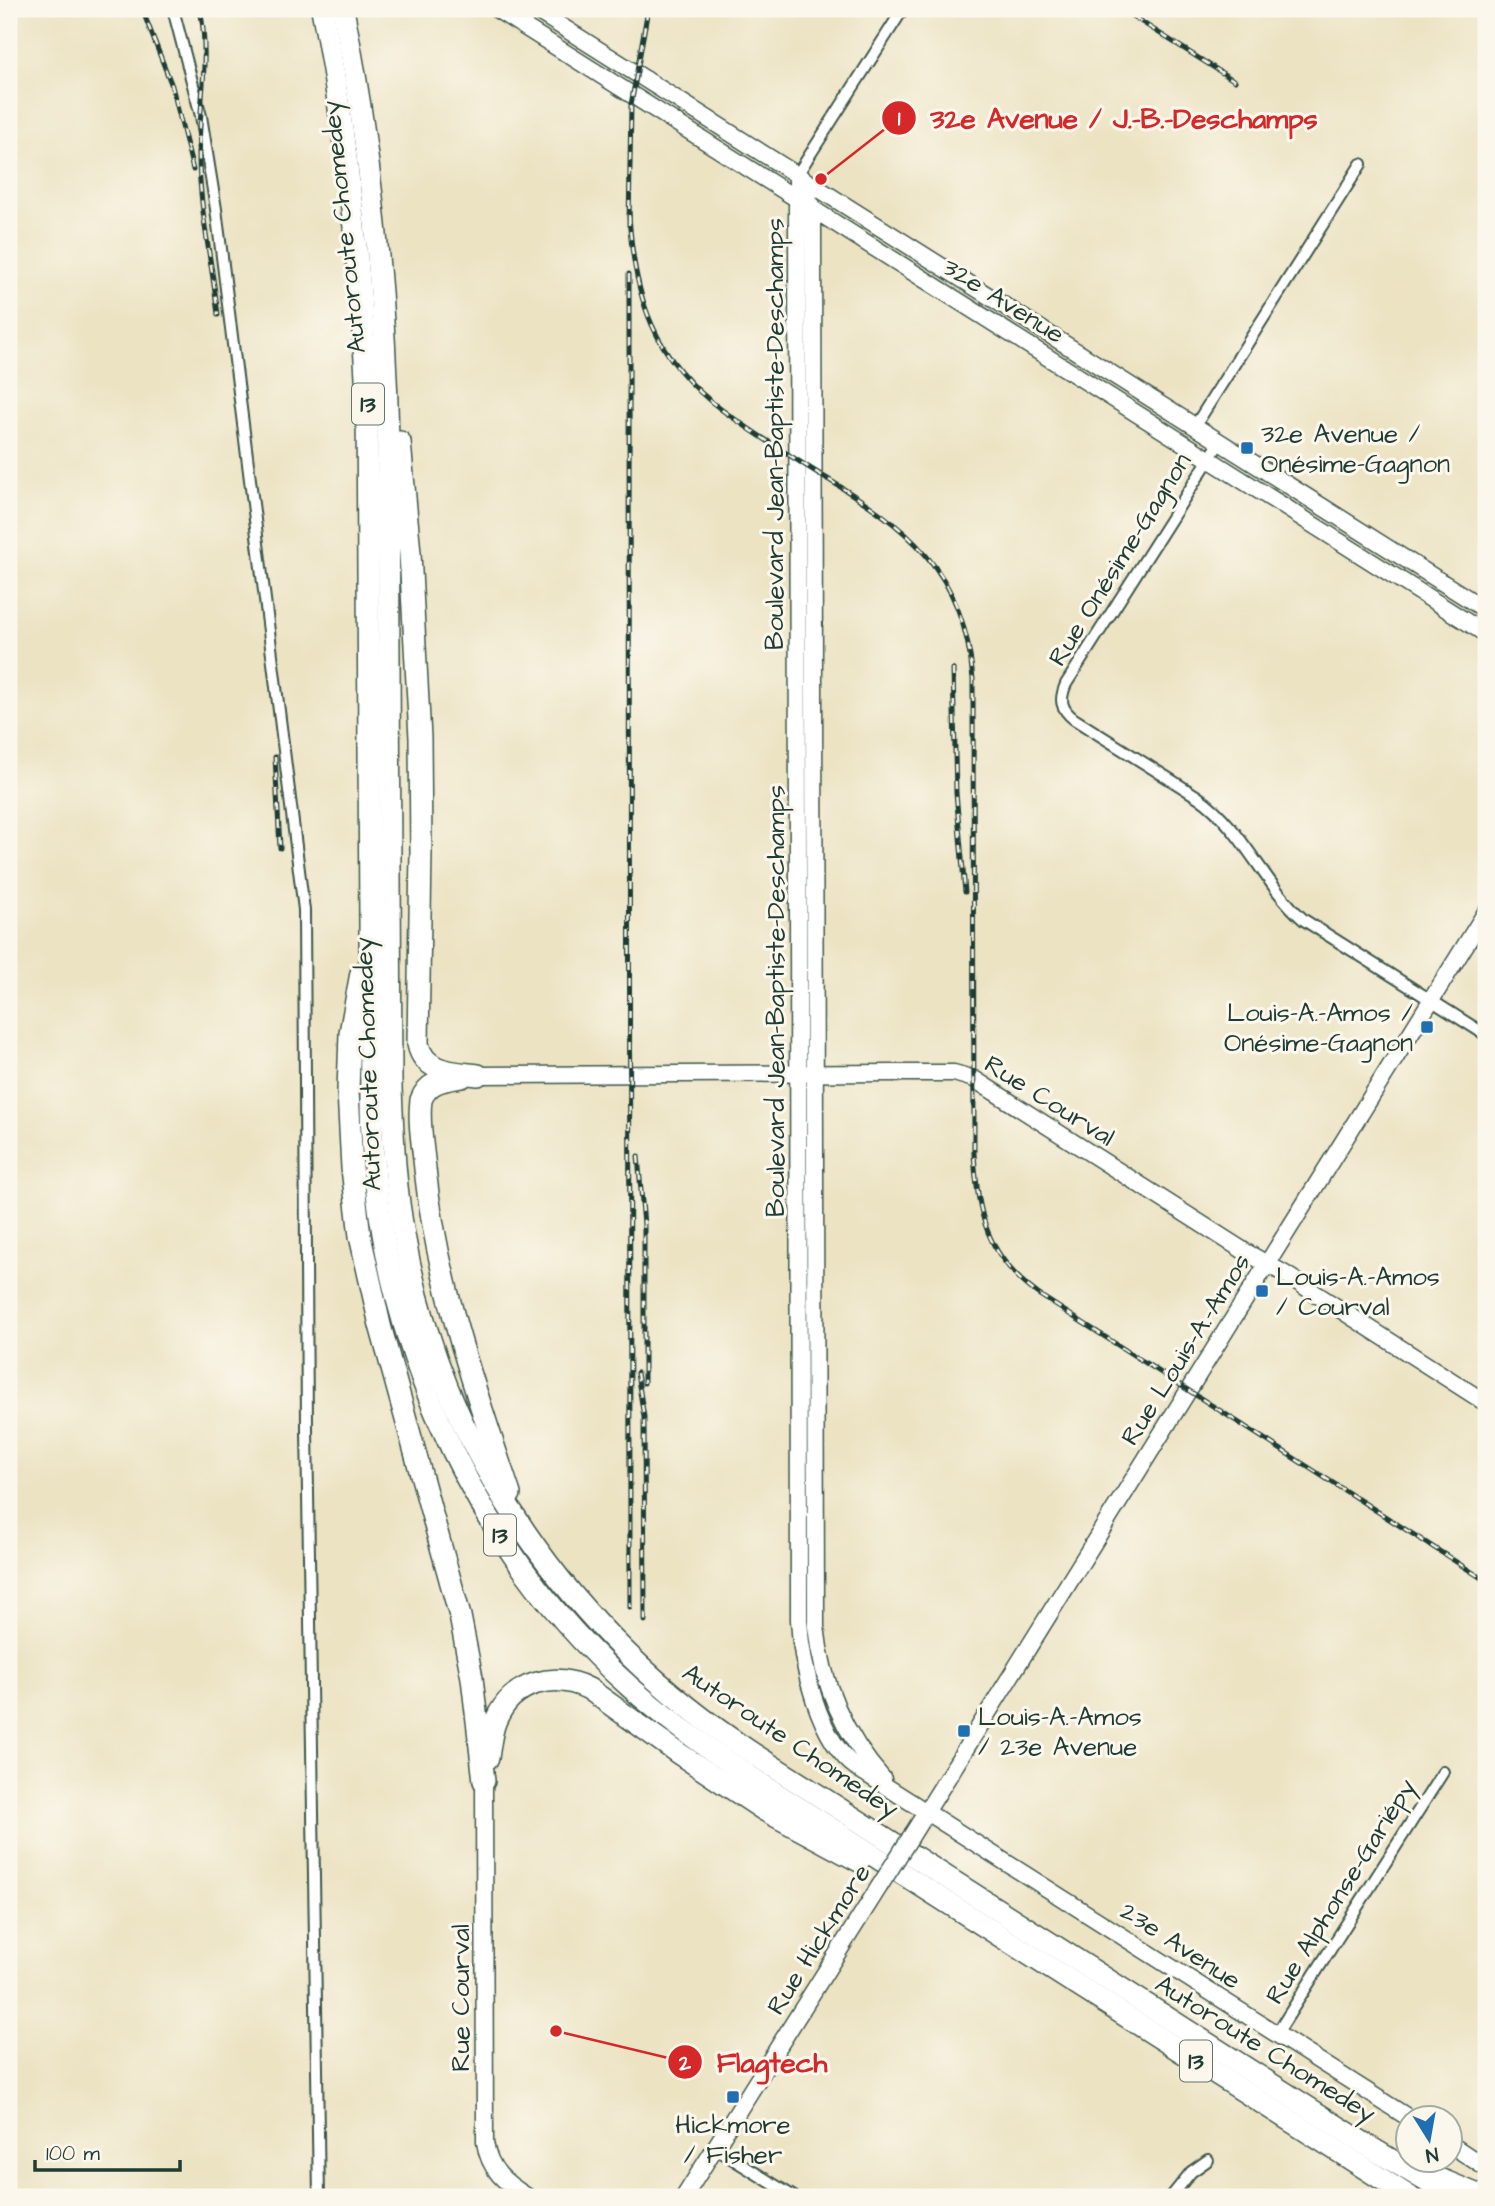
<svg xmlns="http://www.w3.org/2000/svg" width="1495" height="2206" viewBox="0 0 1495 2206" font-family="'Architects Daughter',sans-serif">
	<rect width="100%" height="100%" fill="#fbf7ec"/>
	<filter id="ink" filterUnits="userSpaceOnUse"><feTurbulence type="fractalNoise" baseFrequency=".0143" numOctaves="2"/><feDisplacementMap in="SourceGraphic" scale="14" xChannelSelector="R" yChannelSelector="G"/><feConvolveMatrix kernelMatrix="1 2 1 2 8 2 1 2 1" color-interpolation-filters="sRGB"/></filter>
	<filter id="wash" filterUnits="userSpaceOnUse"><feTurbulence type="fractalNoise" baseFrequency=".00686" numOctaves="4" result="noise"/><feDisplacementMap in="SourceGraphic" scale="28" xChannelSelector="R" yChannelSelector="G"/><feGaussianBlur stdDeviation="1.57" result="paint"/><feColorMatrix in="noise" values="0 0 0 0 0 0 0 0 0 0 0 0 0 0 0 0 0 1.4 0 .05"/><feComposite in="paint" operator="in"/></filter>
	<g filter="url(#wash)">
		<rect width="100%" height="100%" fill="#ece3c3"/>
	</g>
	<g filter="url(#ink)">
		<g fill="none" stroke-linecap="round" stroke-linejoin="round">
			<g stroke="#3e5649" stroke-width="14">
				<g id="street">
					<path d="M173 9 201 116 216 209 304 910 307 1429 319 2197"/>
					<path d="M797 175 903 9"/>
					<path d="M1195 426 1361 164"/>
					<path d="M1220 442 1066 684C1059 700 1061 709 1074 719L1198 797C1243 828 1263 884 1304 920L1486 1035"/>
					<path d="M1276 2035 1443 1772"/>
					<path d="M715 2148 794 2197"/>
					<path d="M1171 2197 1191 2172 1208 2160"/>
				</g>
			</g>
			<g stroke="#3e5649" stroke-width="19">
				<g id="secondary">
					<path d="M496 9 1486 634"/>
					<path d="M534 9 1486 610"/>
					<path d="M797 175 799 1620C801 1664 819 1741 857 1768L1409 2118"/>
					<path d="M801 184 813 208V221L816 1626C822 1685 844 1735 883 1779"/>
					<path d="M478 1075 897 1073H954L974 1079 1244 1251 1285 1274 1486 1403"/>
					<path d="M484 1781 485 2142C489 2170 505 2183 528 2197"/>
					<path d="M910 1838 1486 912"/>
					<path d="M1450 2144 1486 2168"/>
					<path d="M684 2197 879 1887"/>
				</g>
			</g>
			<g stroke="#3e5649" stroke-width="24">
				<g id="highway">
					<path d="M322 9C347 136 360 265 367 394L371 1103C374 1323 465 1541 631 1688 672 1724 717 1755 763 1785L1410 2197"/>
					<path d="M343 9C371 151 385 294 388 439L391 1087C393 1139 395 1190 405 1240 443 1452 572 1636 752 1753L1373 2149 1453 2197"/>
					<path d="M400 442 410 553 420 738 421 852 418 1044C424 1073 454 1072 478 1075"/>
					<path d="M361 973 350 1033 348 1091 352 1168 360 1236 380 1325 460 1616 472 1678 484 1781"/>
					<path d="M462 1077C444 1080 428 1081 421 1100 418 1122 423 1147 425 1169 437 1282 474 1387 510 1494"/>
					<path d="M488 1758C490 1745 491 1731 496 1720 512 1682 554 1671 589 1689L678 1753 764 1810 859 1861"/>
					<path d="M1442 2180 1483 2197"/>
				</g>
			</g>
			<use href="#street" stroke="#fff" stroke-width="10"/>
			<use href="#secondary" stroke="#fff" stroke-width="16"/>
			<use href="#highway" stroke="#fff" stroke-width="21"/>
			<g stroke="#1f3d34" stroke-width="5">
				<g id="rail">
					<path d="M142 9 172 86 193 170"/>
					<path d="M200 9C210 57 199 105 199 154 199 208 212 262 218 315"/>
					<path d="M1121 9 1235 81"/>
					<path d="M629 215C634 297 654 360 722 410 754 433 787 454 821 475 909 528 963 569 973 679L974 1154C978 1214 986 1256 1038 1294L1486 1581"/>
					<path d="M629 225 631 105 648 9"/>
					<path d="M629 274 630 1607"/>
					<path d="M953 669 956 793 965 892"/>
					<path d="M275 757 280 848"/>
					<path d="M638 1156 644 1225V1383"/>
					<path d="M637 1373 644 1417 645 1621"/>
				</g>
			</g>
			<use href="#rail" stroke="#fbf7ec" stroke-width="2.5" stroke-dasharray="8" stroke-linecap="butt"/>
			<g stroke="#3e5649" stroke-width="19" stroke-linecap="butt">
				<path id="secondary-bridge" d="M879 1887 910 1838"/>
			</g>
			<use href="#secondary-bridge" stroke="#fff" stroke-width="16"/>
		</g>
	</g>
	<g fill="#1f6fb2" stroke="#fbf7ec" stroke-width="2.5">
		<rect x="1240" y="441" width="14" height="14" rx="3.5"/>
		<rect x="1420" y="1020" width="14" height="14" rx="3.5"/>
		<rect x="1255" y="1284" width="14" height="14" rx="3.5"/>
		<rect x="957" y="1724" width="14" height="14" rx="3.5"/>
		<rect x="726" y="2090" width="14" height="14" rx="3.5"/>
	</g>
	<g text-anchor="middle" stroke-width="6" stroke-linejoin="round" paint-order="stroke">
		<g fill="#fbf7ec" stroke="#61756b" stroke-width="2">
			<rect x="352" y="383.5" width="32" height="41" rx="5"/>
			<rect x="484" y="1514.5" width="32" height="41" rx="5"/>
			<rect x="1180" y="2040.5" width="32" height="41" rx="5"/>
		</g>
		<g font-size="24" font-weight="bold" fill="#1f3d34">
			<text x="368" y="412">13</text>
			<text x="500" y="1543">13</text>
			<text x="1196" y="2069">13</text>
		</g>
		<g font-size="26" fill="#1f3d34" stroke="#fbf7ec">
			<text transform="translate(343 227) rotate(-96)" y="9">Autoroute Chomedey</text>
			<text transform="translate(1004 300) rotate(32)" y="9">32e Avenue</text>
			<text transform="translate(774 434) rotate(-90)" y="9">Boulevard Jean-Baptiste-Deschamps</text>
			<text transform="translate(1119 559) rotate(-58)" y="9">Rue Onésime-Gagnon</text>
			<text transform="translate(775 1001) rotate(-90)" y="9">Boulevard Jean-Baptiste-Deschamps</text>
			<text transform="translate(367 1064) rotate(-92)" y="9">Autoroute Chomedey</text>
			<text transform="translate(1050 1100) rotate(32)" y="9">Rue Courval</text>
			<text transform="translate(1185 1349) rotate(-58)" y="9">Rue Louis-A.-Amos</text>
			<text transform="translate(791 1740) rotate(34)" y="9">Autoroute Chomedey</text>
			<text transform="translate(1340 1891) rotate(-58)" y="9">Rue Alphonse-Gariépy</text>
			<text transform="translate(818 1939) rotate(-58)" y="9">Rue Hickmore</text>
			<text transform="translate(1181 1945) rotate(33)" y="9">23e Avenue</text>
			<text transform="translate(460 1998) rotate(-90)" y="9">Rue Courval</text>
			<text transform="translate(1266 2048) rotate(32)" y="9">Autoroute Chomedey</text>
		</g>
		<g font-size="26" fill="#1f3d34" stroke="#fbf7ec" text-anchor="start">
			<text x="1261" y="442">32e Avenue /<tspan x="1261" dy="30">Onésime-Gagnon</tspan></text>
			<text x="1413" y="1021" text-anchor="end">Louis-A.-Amos /<tspan x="1413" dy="30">Onésime-Gagnon</tspan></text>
			<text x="1276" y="1285">Louis-A.-Amos<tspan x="1276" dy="30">/ Courval</tspan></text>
			<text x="978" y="1725">Louis-A.-Amos<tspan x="978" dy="30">/ 23e Avenue</tspan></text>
			<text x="733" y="2133" text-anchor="middle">Hickmore<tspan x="733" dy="30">/ Fisher</tspan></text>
		</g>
	</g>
	<path fill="none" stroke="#d62828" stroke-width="2.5" d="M821 179L899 118M556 2031L685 2062"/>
	<g fill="#d62828" stroke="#fbf7ec" stroke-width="2.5">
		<circle cx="821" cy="179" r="7"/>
		<circle cx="556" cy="2031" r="7"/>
		<circle cx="899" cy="118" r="18"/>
		<circle cx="685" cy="2062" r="18"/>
	</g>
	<g font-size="21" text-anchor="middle" font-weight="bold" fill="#fff">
		<text x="899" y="125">1</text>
		<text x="685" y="2070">2</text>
	</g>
	<g font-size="28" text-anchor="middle" font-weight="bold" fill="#d62828" stroke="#fbf7ec" stroke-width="6" stroke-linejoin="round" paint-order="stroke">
		<text x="1124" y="128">32e Avenue / J.-B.-Deschamps</text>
		<text x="772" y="2072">Flagtech</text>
	</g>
	<rect width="1495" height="2206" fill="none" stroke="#fbf7ec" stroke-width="35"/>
	<g transform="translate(1429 2139) rotate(169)"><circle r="33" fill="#fbf7ec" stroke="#a3ada2" stroke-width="2"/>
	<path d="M0-5L12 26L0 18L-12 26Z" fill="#1f6fb2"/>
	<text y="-10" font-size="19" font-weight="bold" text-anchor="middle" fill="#1f3d34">N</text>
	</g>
	<path d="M35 2160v10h145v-10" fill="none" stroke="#1f3d34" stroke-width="3.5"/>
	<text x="46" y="2160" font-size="21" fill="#1f3d34" stroke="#fbf7ec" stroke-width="5" paint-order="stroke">100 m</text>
</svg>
